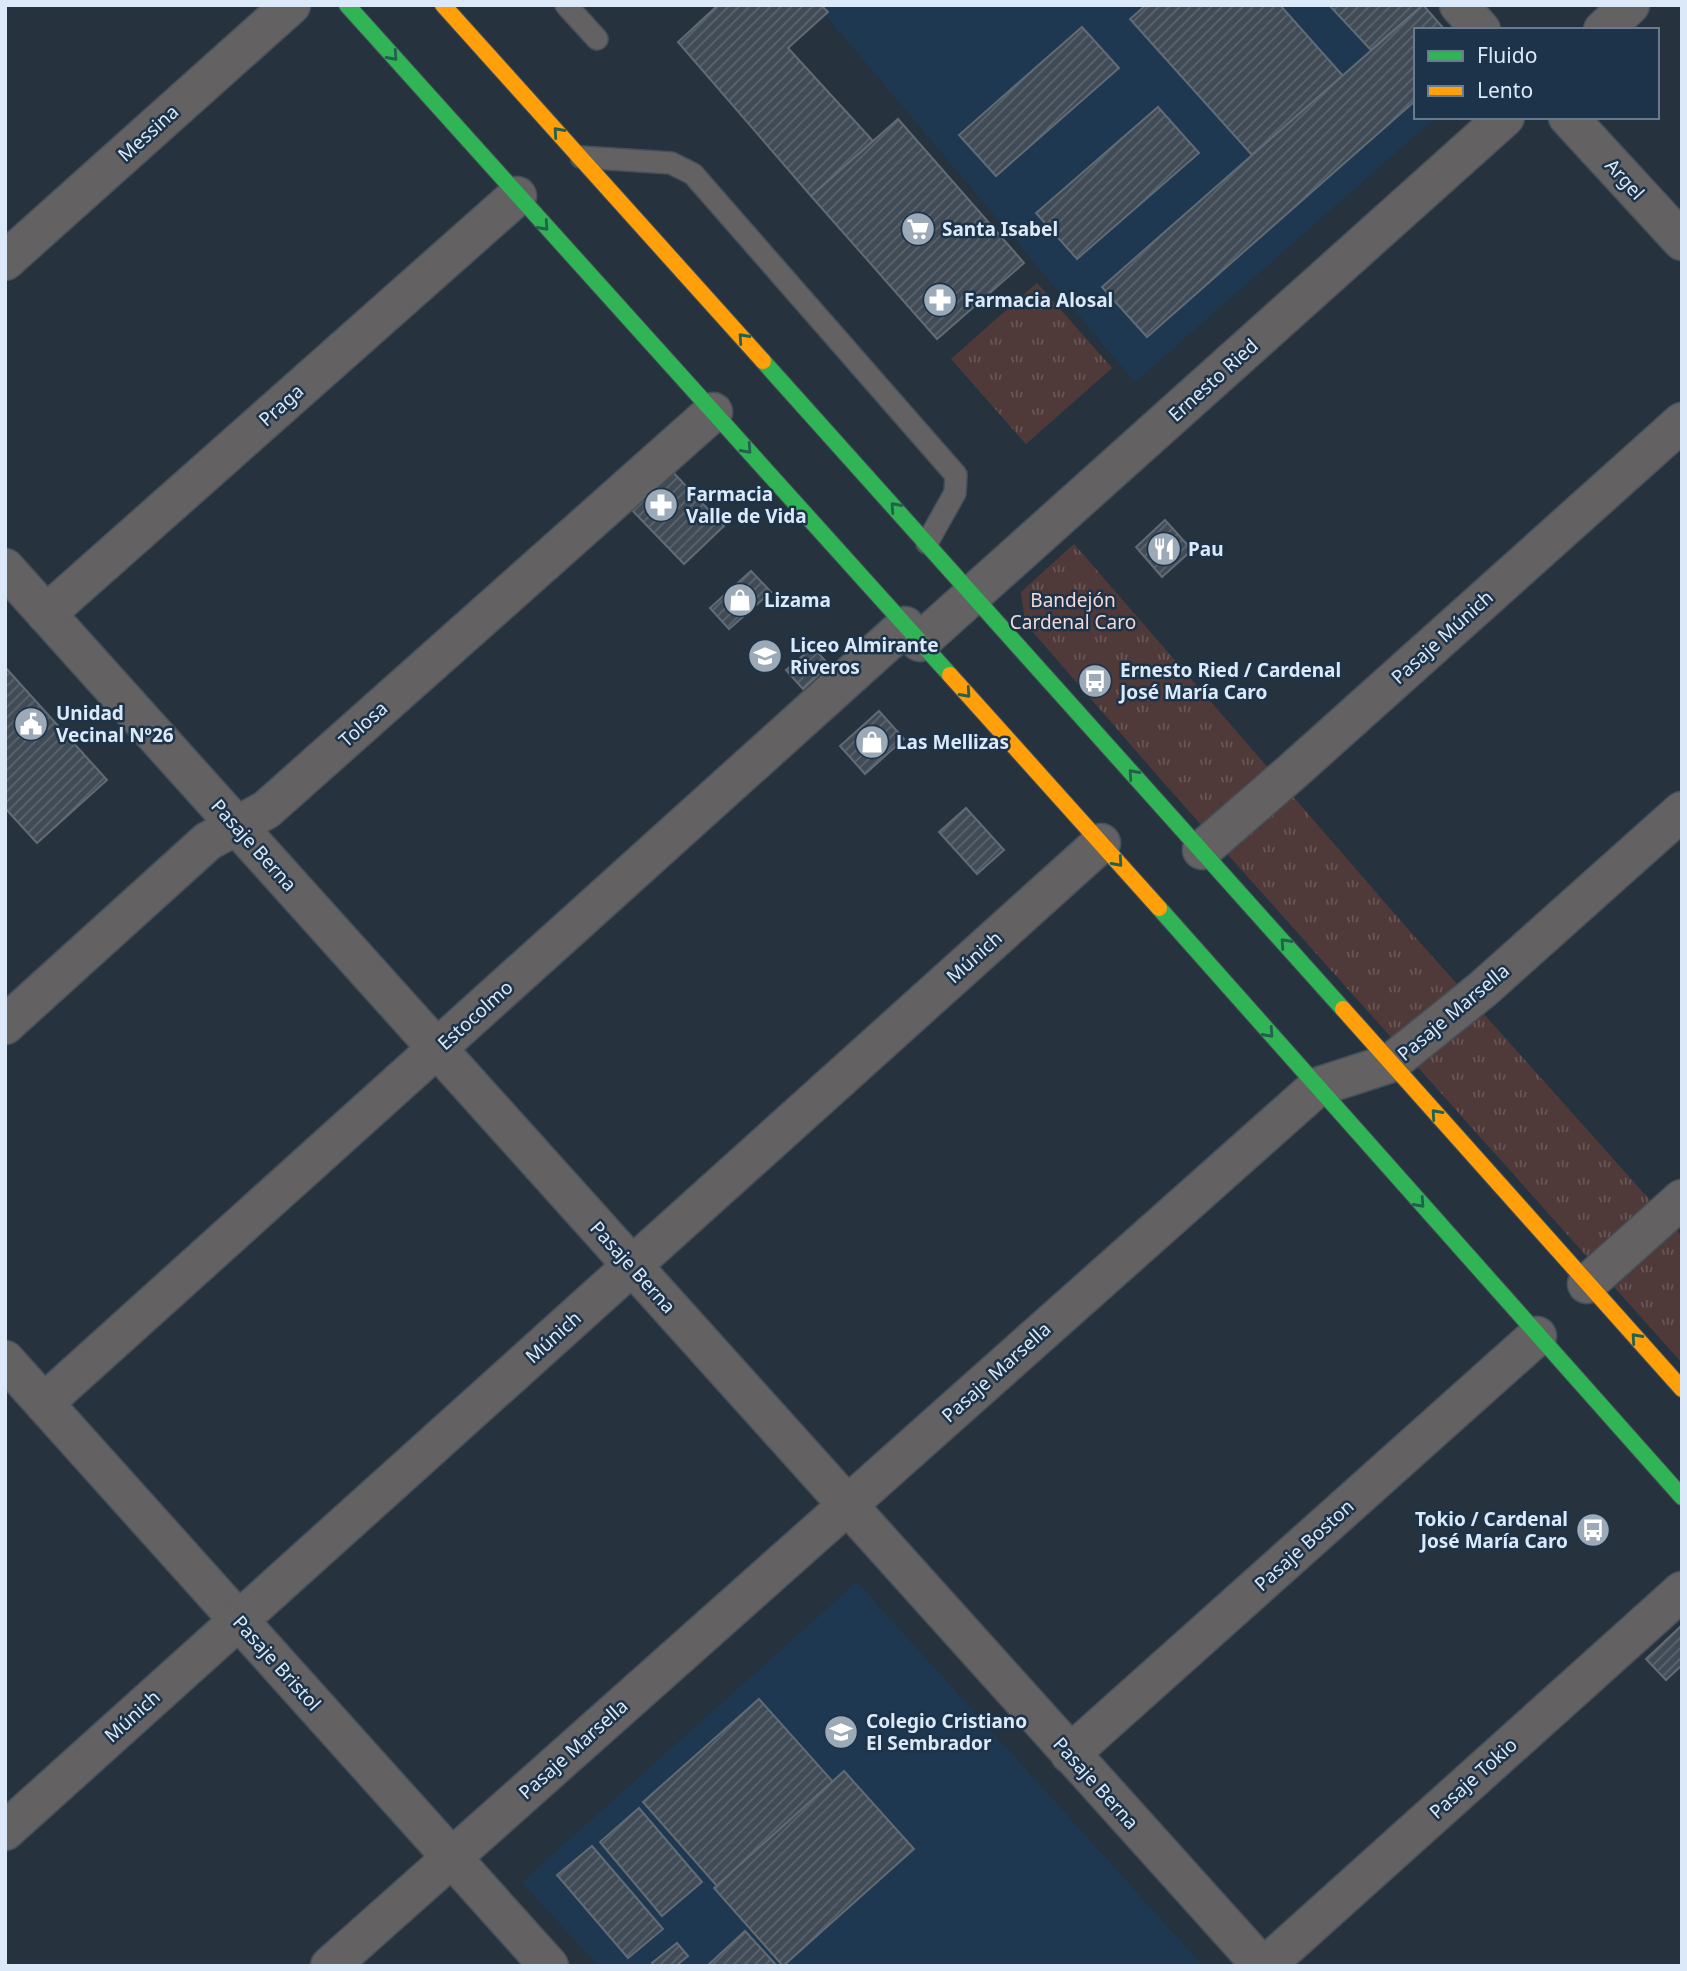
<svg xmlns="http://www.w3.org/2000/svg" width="1687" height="1971" viewBox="0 0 1687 1971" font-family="'Noto Sans',sans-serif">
	<defs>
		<pattern id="park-tufts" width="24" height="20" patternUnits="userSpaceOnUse" patternTransform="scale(1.75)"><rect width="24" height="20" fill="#503a39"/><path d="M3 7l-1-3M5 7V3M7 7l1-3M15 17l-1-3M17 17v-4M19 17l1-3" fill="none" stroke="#695656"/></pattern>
		<pattern id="building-hatch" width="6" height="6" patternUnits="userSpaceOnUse" patternTransform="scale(1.75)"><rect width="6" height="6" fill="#414b55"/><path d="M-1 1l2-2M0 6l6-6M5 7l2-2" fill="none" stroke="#5c656e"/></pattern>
	</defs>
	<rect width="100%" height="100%" fill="#26333e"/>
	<g fill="#1e3852">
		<path d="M817 5H1422L1444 30H1416V117H1436L1135 382Z"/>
		<path d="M857 1582 1203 1966H598L522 1882Z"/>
	</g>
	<g fill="url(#park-tufts)">
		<path d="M1037 283 1112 368 1026 444 951 359Z"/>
		<path d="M1074 544 1407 928 1682 1236V1363L1163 782 1025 623 1021 592Z"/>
	</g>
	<g fill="url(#building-hatch)" stroke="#606b76" stroke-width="2">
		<path d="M718 5H821L828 12 788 48 873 141 811 196 678 42Z"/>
		<path d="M1146 5H1280L1343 76 1252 155 1130 19Z"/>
		<path d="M1329 5H1423L1371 50Z"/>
		<path d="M1423 5 1445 30H1416V100L1147 337 1102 287Z"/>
		<path d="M1082 27 1119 68 996 176 959 135Z"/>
		<path d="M1158 107 1199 153 1077 259 1036 213Z"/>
		<path d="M898 119 1024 263 937 339 811 196Z"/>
		<path d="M669 468 724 526 684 564 629 507Z"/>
		<path d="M1165 520 1192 550 1162 577 1136 547Z"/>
		<path d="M751 571 771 592 729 629 710 608Z"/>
		<path d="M813 647 829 665 803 689 786 670Z"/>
		<path d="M5 667 107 780 37 843 5 808Z"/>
		<path d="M879 711 904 739 865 774 840 746Z"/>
		<path d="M966 808 1004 850 977 874 939 832Z"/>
		<path d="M1682 1625V1665L1666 1680 1646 1659Z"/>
		<path d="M759 1699 834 1783 717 1886 643 1802Z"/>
		<path d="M844 1771 914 1849 783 1966 714 1888Z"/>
		<path d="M639 1808 702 1882 662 1916 600 1842Z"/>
		<path d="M592 1846 663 1929 628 1958 557 1875Z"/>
		<path d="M745 1931 777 1966H707Z"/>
		<path d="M677 1943 688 1956 676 1966H654L652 1963Z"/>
	</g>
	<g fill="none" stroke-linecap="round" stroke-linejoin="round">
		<g stroke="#45505a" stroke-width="24">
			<g id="lane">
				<path d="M566 5 597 39"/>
				<path d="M581 157 671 163 693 174 956 475 955 493 927 543"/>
			</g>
		</g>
		<g stroke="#45505a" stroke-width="41">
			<g id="street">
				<path d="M1459 5 1481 30"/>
				<path d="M1603 30 1630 5"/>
				<path d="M1568 117 1682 241"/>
				<path d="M5 261 291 5"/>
				<path d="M5 568 1262 1966"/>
				<path d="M46 614 517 196"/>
				<path d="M920 642 1505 117"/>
				<path d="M1202 850 1293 771 1682 422"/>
				<path d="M5 1025 208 841 266 810 713 412"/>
				<path d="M1587 1284 1682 1199"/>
				<path d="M5 1360 549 1966"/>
				<path d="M44 1403 905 626"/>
				<path d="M1070 1754 1537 1336"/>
				<path d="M5 1831 1101 843"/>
				<path d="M330 1966 1317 1087 1391 1063 1483 989 1682 811"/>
				<path d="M1265 1966 1682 1591"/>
			</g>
		</g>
		<g stroke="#45505a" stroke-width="18">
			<g id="fast">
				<path d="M347 5 950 675"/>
				<path d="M763 361 1343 1009"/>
				<path d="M1159 908 1682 1497"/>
			</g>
		</g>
		<g stroke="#45505a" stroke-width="18">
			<g id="slow">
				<path d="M443 5 763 361"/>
				<path d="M950 675 1159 908"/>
				<path d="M1343 1009 1682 1389"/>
			</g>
		</g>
		<use href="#lane" stroke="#636162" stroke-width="21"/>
		<use href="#street" stroke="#636162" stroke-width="38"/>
		<use href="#fast" stroke="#30b455" stroke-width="16"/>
		<use href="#slow" stroke="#ff9f0a" stroke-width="16"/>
	</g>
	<defs><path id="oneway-chevron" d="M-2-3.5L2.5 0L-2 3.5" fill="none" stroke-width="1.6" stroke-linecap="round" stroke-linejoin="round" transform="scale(1.75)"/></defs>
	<g stroke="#23604d">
		<use href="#oneway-chevron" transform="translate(393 56) rotate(48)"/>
		<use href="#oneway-chevron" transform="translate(558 132) rotate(-132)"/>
		<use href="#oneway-chevron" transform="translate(544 226) rotate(48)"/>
		<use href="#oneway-chevron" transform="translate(743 338) rotate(-132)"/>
		<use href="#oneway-chevron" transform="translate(747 449) rotate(48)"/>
		<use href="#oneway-chevron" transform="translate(895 507) rotate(-132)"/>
		<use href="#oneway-chevron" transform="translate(966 693) rotate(48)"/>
		<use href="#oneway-chevron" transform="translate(1133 774) rotate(-132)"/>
		<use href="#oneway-chevron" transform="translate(1118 862) rotate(48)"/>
		<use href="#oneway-chevron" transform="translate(1285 943) rotate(-132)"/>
		<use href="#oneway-chevron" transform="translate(1269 1033) rotate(48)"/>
		<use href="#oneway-chevron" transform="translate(1436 1114) rotate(-132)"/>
		<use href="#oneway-chevron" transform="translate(1420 1203) rotate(48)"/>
		<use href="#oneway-chevron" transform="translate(1636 1338) rotate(-132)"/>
	</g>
	<defs>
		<g id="supermarket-disc" transform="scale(1.75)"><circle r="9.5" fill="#9ca9b7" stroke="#1c3349"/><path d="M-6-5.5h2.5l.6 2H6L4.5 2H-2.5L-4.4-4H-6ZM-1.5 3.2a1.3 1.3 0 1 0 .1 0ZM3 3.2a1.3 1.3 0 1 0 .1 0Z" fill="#fff"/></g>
		<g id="pharmacy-disc" transform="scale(1.75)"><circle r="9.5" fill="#9ca9b7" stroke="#1c3349"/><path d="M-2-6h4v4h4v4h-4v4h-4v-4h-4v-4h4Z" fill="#fff"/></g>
		<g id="restaurant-disc" transform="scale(1.75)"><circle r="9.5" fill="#9ca9b7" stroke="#1c3349"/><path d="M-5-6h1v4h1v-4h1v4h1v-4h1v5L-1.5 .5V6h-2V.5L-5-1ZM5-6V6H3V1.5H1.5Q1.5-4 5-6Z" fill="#fff"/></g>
		<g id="shop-disc" transform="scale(1.75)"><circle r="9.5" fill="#9ca9b7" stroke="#1c3349"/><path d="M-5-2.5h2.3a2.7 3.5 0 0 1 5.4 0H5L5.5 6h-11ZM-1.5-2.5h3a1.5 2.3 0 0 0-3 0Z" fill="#fff"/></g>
		<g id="school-disc" transform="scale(1.75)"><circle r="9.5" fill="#9ca9b7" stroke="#1c3349"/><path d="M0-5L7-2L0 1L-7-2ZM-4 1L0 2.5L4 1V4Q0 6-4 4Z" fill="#fff"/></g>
		<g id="bus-disc" transform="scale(1.75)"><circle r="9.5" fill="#9ca9b7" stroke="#1c3349"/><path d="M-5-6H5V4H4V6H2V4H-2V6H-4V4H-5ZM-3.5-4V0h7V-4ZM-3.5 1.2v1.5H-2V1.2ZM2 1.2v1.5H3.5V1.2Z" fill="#fff"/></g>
		<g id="civic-disc" transform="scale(1.75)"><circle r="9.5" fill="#9ca9b7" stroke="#1c3349"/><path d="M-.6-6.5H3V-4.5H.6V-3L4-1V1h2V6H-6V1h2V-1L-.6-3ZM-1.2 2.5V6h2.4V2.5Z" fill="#fff"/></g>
	</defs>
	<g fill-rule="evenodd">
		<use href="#supermarket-disc" x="918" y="229"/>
		<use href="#pharmacy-disc" x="940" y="300"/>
		<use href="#pharmacy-disc" x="661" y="505"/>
		<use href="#restaurant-disc" x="1164" y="549"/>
		<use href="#shop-disc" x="740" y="600"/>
		<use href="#school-disc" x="765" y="656"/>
		<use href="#bus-disc" x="1095" y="681"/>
		<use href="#civic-disc" x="31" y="724"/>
		<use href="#shop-disc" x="872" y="742"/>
		<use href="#bus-disc" x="1593" y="1530"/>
		<use href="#school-disc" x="841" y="1732"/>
	</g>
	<g text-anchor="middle" stroke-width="5" stroke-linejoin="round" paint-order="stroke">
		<g font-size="19" fill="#dbe9f8" stroke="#1c3349">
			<text transform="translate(148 133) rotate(-42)" y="7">Messina</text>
			<text transform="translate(1625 179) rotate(48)" y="7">Argel</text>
			<text transform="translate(1213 380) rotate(-42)" y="7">Ernesto Ried</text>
			<text transform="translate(281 405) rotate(-42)" y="7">Praga</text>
			<text transform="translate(1442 637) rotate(-42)" y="7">Pasaje Múnich</text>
			<text transform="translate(363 724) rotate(-42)" y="7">Tolosa</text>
			<text transform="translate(254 845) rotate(48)" y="7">Pasaje Berna</text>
			<text transform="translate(974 957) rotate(-42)" y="7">Múnich</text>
			<text transform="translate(1453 1012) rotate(-40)" y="7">Pasaje Marsella</text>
			<text transform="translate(475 1015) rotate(-42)" y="7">Estocolmo</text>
			<text transform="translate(633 1267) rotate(48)" y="7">Pasaje Berna</text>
			<text transform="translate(553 1337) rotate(-42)" y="7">Múnich</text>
			<text transform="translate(996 1372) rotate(-42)" y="7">Pasaje Marsella</text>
			<text transform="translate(1304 1545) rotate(-42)" y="7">Pasaje Boston</text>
			<text transform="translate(277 1663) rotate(48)" y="7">Pasaje Bristol</text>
			<text transform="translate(132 1716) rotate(-42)" y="7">Múnich</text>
			<text transform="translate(573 1749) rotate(-42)" y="7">Pasaje Marsella</text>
			<text transform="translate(1473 1778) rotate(-42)" y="7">Pasaje Tokio</text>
			<text transform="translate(1096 1783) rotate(48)" y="7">Pasaje Berna</text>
		</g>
		<g font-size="19" font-weight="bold" fill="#dbe9f8" stroke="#1c3349" text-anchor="start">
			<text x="942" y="236">Santa Isabel</text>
			<text x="964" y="307">Farmacia Alosal</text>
			<text x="686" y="501">Farmacia<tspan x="686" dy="22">Valle de Vida</tspan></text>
			<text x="1188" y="556">Pau</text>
			<text x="764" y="607">Lizama</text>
			<text x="790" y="652">Liceo Almirante<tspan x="790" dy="22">Riveros</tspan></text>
			<text x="1120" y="677">Ernesto Ried / Cardenal<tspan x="1120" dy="22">José María Caro</tspan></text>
			<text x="56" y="720">Unidad<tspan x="56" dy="22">Vecinal Nº26</tspan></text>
			<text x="896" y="749">Las Mellizas</text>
			<text x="1568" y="1526" text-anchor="end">Tokio / Cardenal<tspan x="1568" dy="22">José María Caro</tspan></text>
			<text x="866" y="1728">Colegio Cristiano<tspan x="866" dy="22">El Sembrador</tspan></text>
		</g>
		<g font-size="19" fill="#f6d8d4" stroke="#1c3349">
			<text x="1073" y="607">Bandejón<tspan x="1073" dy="22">Cardenal Caro</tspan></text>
		</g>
	</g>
	<rect width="1687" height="1971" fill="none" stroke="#dbe9f8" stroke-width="14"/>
	<rect x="1414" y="28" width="245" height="91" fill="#1c3349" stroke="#687c8f" stroke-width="2"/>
	<rect x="1428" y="51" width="35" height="10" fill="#30b455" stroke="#687c8f" stroke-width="2"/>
	<text x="1477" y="63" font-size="21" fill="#dbe9f8">Fluido</text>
	<rect x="1428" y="86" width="35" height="10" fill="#ff9f0a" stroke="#687c8f" stroke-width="2"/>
	<text x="1477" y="98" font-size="21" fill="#dbe9f8">Lento</text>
</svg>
